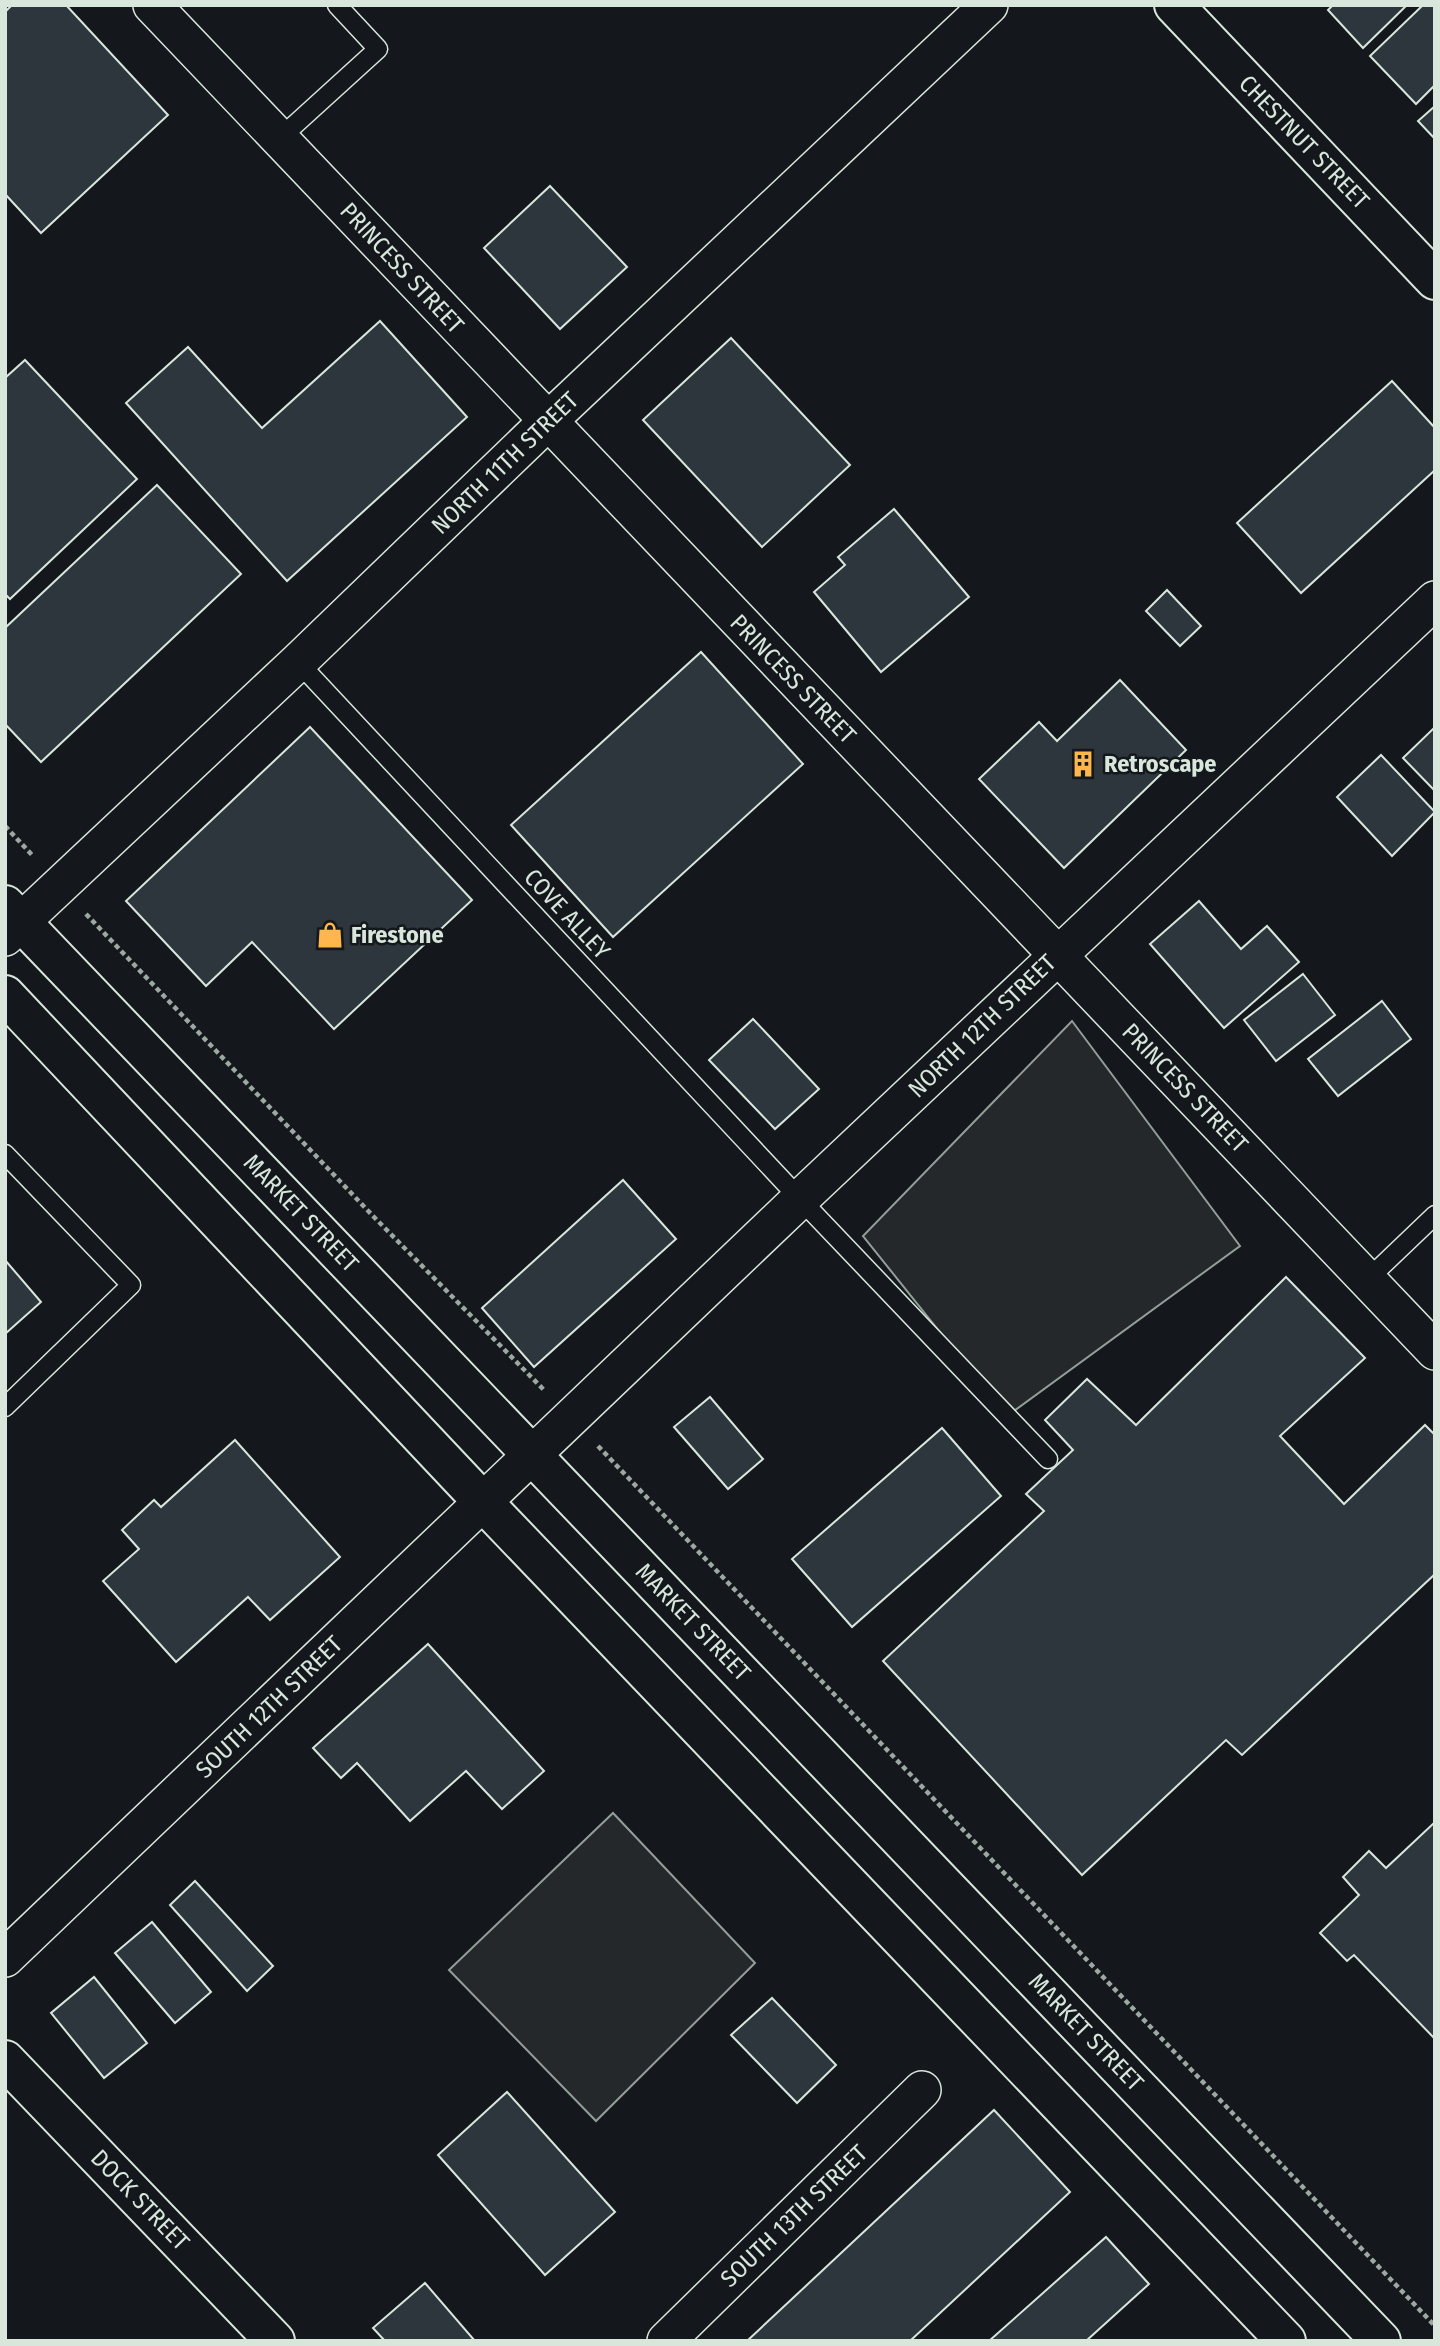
<svg xmlns="http://www.w3.org/2000/svg" width="1440" height="2346" viewBox="0 0 1440 2346" font-family="'Fira Sans Condensed',sans-serif">
	<rect width="100%" height="100%" fill="#14181c"/>
	<g fill="#24282b" stroke="#939e99" stroke-width="2">
		<path d="M1072 1021 1240 1246 1007 1416 863 1236Z"/>
		<path d="M613 1813 755 1963 596 2121 449 1970Z"/>
	</g>
	<g fill="#2c363c" stroke="#d8e6dc" stroke-width="2">
		<path d="M12 5H66L168 115 41 233 5 194V12Z"/>
		<path d="M1333 5H1407L1363 48 1328 10Z"/>
		<path d="M1423 5H1435V85L1416 104 1370 56Z"/>
		<path d="M1435 106V139L1418 121Z"/>
		<path d="M550 186 627 267 560 329 484 248Z"/>
		<path d="M380 321 467 417 287 581 126 403 188 347 262 428Z"/>
		<path d="M731 338 850 465 762 547 643 420Z"/>
		<path d="M25 360 137 479 10 599 5 594V378Z"/>
		<path d="M1392 381 1435 428V470L1301 593 1237 523Z"/>
		<path d="M157 485 241 574 41 762 5 724V628Z"/>
		<path d="M894 509 969 597 881 672 814 592 845 565 838 557Z"/>
		<path d="M1167 590 1201 626 1180 646 1146 611Z"/>
		<path d="M701 652 803 764 613 937 511 825Z"/>
		<path d="M1120 680 1186 750 1064 868 979 779 1039 722 1057 741Z"/>
		<path d="M310 727 472 900 334 1029 252 942 206 986 126 901Z"/>
		<path d="M1435 727V791L1403 758Z"/>
		<path d="M1381 755 1435 812 1392 856 1337 797Z"/>
		<path d="M1199 901 1241 949 1267 926 1299 962 1224 1028 1150 944Z"/>
		<path d="M1303 974 1335 1015 1276 1061 1244 1020Z"/>
		<path d="M1382 1001 1411 1039 1338 1096 1308 1059Z"/>
		<path d="M753 1019 819 1089 775 1129 709 1060Z"/>
		<path d="M623 1180 676 1239 534 1367 482 1308Z"/>
		<path d="M5 1260 41 1302 5 1334Z"/>
		<path d="M1286 1277 1365 1358 1280 1436 1344 1504 1425 1425 1435 1435V1574L1242 1755 1226 1740 1082 1875 883 1661 1044 1511 1026 1494 1073 1450 1045 1420 1087 1379 1136 1425Z"/>
		<path d="M710 1397 763 1459 728 1489 674 1427Z"/>
		<path d="M942 1428 1001 1496 852 1627 792 1559Z"/>
		<path d="M235 1440 340 1557 270 1620 248 1597 176 1662 103 1581 139 1549 122 1530 154 1500 161 1507Z"/>
		<path d="M428 1644 544 1771 502 1809 466 1771 410 1821 357 1763 341 1778 313 1748Z"/>
		<path d="M1435 1822V2039L1354 1955 1347 1961 1320 1933 1359 1895 1343 1877 1369 1851 1386 1868Z"/>
		<path d="M195 1881 273 1966 247 1991 170 1905Z"/>
		<path d="M152 1922 211 1992 175 2023 115 1953Z"/>
		<path d="M94 1977 147 2043 104 2078 51 2013Z"/>
		<path d="M772 1998 836 2065 797 2103 731 2035Z"/>
		<path d="M507 2092 615 2212 545 2275 438 2155Z"/>
		<path d="M994 2110 1070 2192 910 2341H747Z"/>
		<path d="M1106 2237 1149 2284 1086 2341H989Z"/>
		<path d="M425 2283 475 2341H385L373 2328Z"/>
	</g>
	<g fill="none" stroke-linecap="round" stroke-linejoin="round">
		<g stroke="#d8e6dc" stroke-width="21">
			<g id="lane">
				<path d="M279 139 378 49 337 5"/>
				<path d="M298 662 800 1199 1048 1459"/>
				<path d="M5 1154 131 1285 5 1407"/>
				<path d="M1366 1281 1435 1215"/>
			</g>
		</g>
		<g stroke="#d8e6dc" stroke-width="40">
			<g id="street">
				<path d="M152 5 1435 1351"/>
				<path d="M5 937 298 662 547 422 989 5"/>
				<path d="M5 1958 800 1199 1435 600"/>
				<path d="M666 2341 922 2090"/>
			</g>
		</g>
		<g stroke="#d8e6dc" stroke-width="42">
			<g id="secondary">
				<path d="M1174 5 1435 280"/>
				<path d="M5 2060 275 2341"/>
			</g>
		</g>
		<g stroke="#d8e6dc" stroke-width="42">
			<g id="primary">
				<path d="M5 905 1381 2341"/>
				<path d="M5 995 483 1502 1286 2341"/>
			</g>
		</g>
		<g stroke="#9da8a2" stroke-width="4.5" stroke-dasharray="5 3.5" stroke-linecap="butt">
			<path d="M5 826 33 856"/>
			<path d="M86 914 373 1216 544 1390"/>
			<path d="M598 1446 1435 2326"/>
		</g>
		<use href="#lane" stroke="#14181c" stroke-width="18"/>
		<use href="#street" stroke="#14181c" stroke-width="37"/>
		<use href="#secondary" stroke="#14181c" stroke-width="38"/>
		<use href="#primary" stroke="#14181c" stroke-width="38"/>
	</g>
	<defs>
		<g id="building-bare" transform="scale(2.1)"><path d="M-4-6H4V6H1V3H-1V6H-4ZM-2.5-4.3h1.7v1.8h-1.7ZM.8-4.3h1.7v1.8H.8ZM-2.5-1h1.7V.8h-1.7ZM.8-1h1.7V.8H.8Z" fill="#ffb74d" stroke="#14181c" stroke-width="2.5" paint-order="stroke"/></g>
		<g id="shop-bare" transform="scale(2.1)"><path d="M-5-2.5h2.3a2.7 3.5 0 0 1 5.4 0H5L5.5 6h-11ZM-1.5-2.5h3a1.5 2.3 0 0 0-3 0Z" fill="#ffb74d" stroke="#14181c" stroke-width="2.5" paint-order="stroke"/></g>
	</defs>
	<g fill-rule="evenodd">
		<use href="#building-bare" x="1083" y="764"/>
		<use href="#shop-bare" x="330" y="935"/>
	</g>
	<g text-anchor="middle" stroke-width="5" stroke-linejoin="round" paint-order="stroke">
		<g font-size="24" fill="#d8e6dc" stroke="#14181c">
			<text transform="translate(1304 142) rotate(46)" y="8">CHESTNUT STREET</text>
			<text transform="translate(402 268) rotate(47)" y="8">PRINCESS STREET</text>
			<text transform="translate(505 463) rotate(-44)" y="8">NORTH 11TH STREET</text>
			<text transform="translate(793 679) rotate(46)" y="8">PRINCESS STREET</text>
			<text transform="translate(567 914) rotate(47)" y="8">COVE ALLEY</text>
			<text transform="translate(982 1026) rotate(-44)" y="8">NORTH 12TH STREET</text>
			<text transform="translate(1185 1088) rotate(46)" y="8">PRINCESS STREET</text>
			<text transform="translate(301 1213) rotate(46)" y="8">MARKET STREET</text>
			<text transform="translate(693 1622) rotate(46)" y="8">MARKET STREET</text>
			<text transform="translate(269 1707) rotate(-44)" y="8">SOUTH 12TH STREET</text>
			<text transform="translate(1086 2032) rotate(46)" y="8">MARKET STREET</text>
			<text transform="translate(140 2200) rotate(46)" y="8">DOCK STREET</text>
			<text transform="translate(794 2216) rotate(-44)" y="8">SOUTH 13TH STREET</text>
		</g>
		<g font-size="24" font-weight="bold" fill="#d8e6dc" stroke="#14181c" text-anchor="start">
			<text x="1104" y="772">Retroscape</text>
			<text x="351" y="943">Firestone</text>
		</g>
	</g>
	<rect width="1440" height="2346" fill="none" stroke="#d8e6dc" stroke-width="14"/>
</svg>
